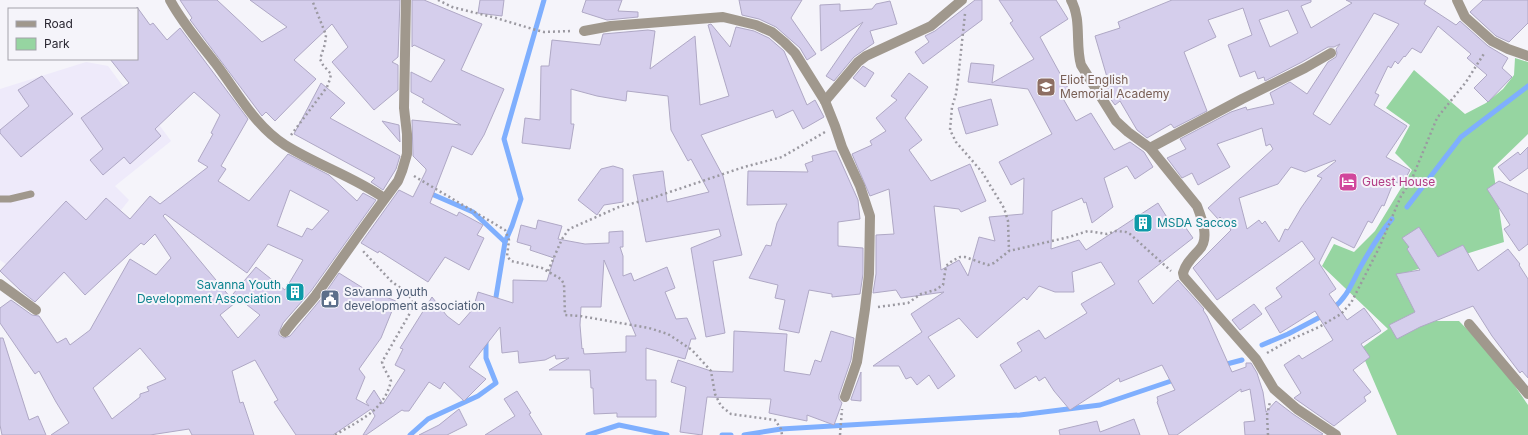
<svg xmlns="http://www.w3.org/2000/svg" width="1528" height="435" viewBox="0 0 1528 435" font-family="Inter,sans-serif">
	<rect width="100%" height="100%" fill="#f5f4fa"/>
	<path fill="#eeeafa" d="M86 62 108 66 141 111 157 122 171 141 115 186 129 200 87 253 45 292 0 260V89Z"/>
	<path fill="#96d5a1" d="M1515 58 1528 62V134L1493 168 1504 242 1399 275 1423 321H1459L1497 360 1528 405V435H1397L1360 349 1388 329 1322 266 1334 244 1354 252 1375 231 1412 170 1395 153 1410 125 1386 108 1414 70 1465 114 1486 103 1503 89 1514 75Z"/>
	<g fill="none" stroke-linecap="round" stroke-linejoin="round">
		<g stroke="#7faffe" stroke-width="5">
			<path d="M427 192 473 212 505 242"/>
			<path d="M1407 207 1461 137 1528 86"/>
			<path d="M495 303 505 242 512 226 521 199 504 139 544 0"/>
			<path d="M1332 309C1348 297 1352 282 1361 266 1370 250 1380 233 1392 219"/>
			<path d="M1262 345 1288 334 1324 315"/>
			<path d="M1223 365 1242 360"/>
			<path d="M410 435 428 419 478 396 496 383 486 358V338"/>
			<path d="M588 435 619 425 667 435"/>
			<path d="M722 435H731"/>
			<path d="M744 435 781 429 1020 415 1100 405 1177 379"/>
		</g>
	</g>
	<g fill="#d5ceec" stroke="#afa8c5" fill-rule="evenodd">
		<path d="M180 0H217L262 42 287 27 250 0H400L398 57 392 62 398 65V90L374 110 332 62 348 47 332 24 294 60 316 79 275 121 266 112 262 116 191 21 190 20 192 18Z"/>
		<path d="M412 0H424L482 24 461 70 504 89 484 135 472 155 452 146 430 203 457 216 459 212 483 225 477 235 484 238 469 270 445 257 428 282 379 251 378 253 361 243 399 190 413 197 426 171V169L413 156 412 120 461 125 422 102 424 99 411 92V72L431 82 445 60 414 45 412 47Z"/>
		<path d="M480 0H504L502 16 478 13Z"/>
		<path d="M586 0H622L618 11 638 12V17L607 20 582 12Z"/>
		<path d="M739 0H802L791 18 816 54 807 60 800 48 776 27 759 19 742 15Z"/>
		<path d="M975 0H982V20L923 64 915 52 929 42 925 36 935 31Z"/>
		<path d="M999 0H1056L1068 19 1040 37 1069 90 1061 95 1076 121 1091 113 1114 150 1130 142 1144 152 1153 167 1135 179 1127 166 1104 178 1113 207 1092 223 1086 202 1084 203 1082 198 1052 211 1051 249 1079 240 1086 250 1158 203 1173 227 1181 221 1193 238 1138 281 1153 304 1178 280 1204 309 1203 310 1207 316 1232 372 1246 367V363H1251L1257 373 1263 392 1266 412 1276 401 1293 414 1323 434 1321 435H1245L1244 422 1255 421 1250 389 1241 392V389L1177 435H1169L1157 402 1158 401 1157 397 1175 390 1162 365 1120 382 1119 378 1070 410 1054 391 1045 377 1039 381 1036 376 1015 389 1000 365 1022 351 1017 343 1039 330 1045 339 1087 313 1081 304 1115 284 1101 262 1072 272 1074 292H1055L1039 286 1027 300 1024 297 977 338 959 318 928 337 955 376 938 389 929 375 917 385 911 377 906 379 899 366H873L922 332 911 314 944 292 901 298 896 290 873 293 876 274V235L894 234 889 189 870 196 852 154 872 145 870 141 886 131 876 118 897 100 891 96 909 73 928 87 905 118 922 140 909 150 931 181 970 164 986 201 961 212 959 209 934 206 941 270 959 260 968 276 979 237 995 241 989 217 1023 214 1024 178 1011 185 999 162 1052 134 1028 89 968 82 971 63 994 65 992 83 1034 59 1010 23 1013 21Z"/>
		<path d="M1172 0H1311V2L1301 6 1311 28 1352 3 1346 0H1426L1424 4 1456 25 1460 21 1488 46 1508 58 1502 68 1512 77 1488 102 1474 88 1487 75 1467 58 1471 54 1438 26 1421 53 1412 48 1405 57 1404 56 1398 64 1395 61 1391 68 1388 66 1375 93 1379 95 1374 105 1407 126 1386 157 1410 170 1402 185 1394 181 1384 206 1382 205 1372 223 1368 221 1354 248 1332 237 1319 263 1336 289 1329 294 1347 320 1364 308 1381 331 1361 344 1370 357 1353 370 1371 392 1364 397 1366 401 1334 426 1294 398 1301 393 1284 365 1299 355 1302 359 1333 340 1315 311 1280 333 1265 308 1282 297 1276 288 1315 259 1302 241 1217 300 1193 268 1231 230 1220 217 1218 219 1208 208 1273 149 1270 144 1266 146 1262 128 1217 144 1230 167 1198 185 1192 173 1182 178 1167 158 1186 149 1180 139 1231 112 1246 107 1247 110 1274 104 1270 93 1290 82 1307 94 1328 62 1336 57 1337 53 1336 49 1340 44 1334 47H1328L1302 62 1265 81 1264 77 1258 79 1255 71 1240 77 1228 45 1252 35 1243 8 1208 20 1216 37 1184 52 1207 111 1174 128 1171 124 1147 138 1137 130 1120 101 1115 105 1103 89 1109 84 1095 36 1120 28 1118 22ZM1288 10 1298 33 1270 47 1259 20ZM1374 13 1399 24 1330 125 1313 114ZM1335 160 1336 161 1317 176 1322 178 1301 208 1288 230 1285 229 1279 242 1265 221 1262 224 1259 220 1247 229 1239 198 1278 184 1291 167 1305 172Z"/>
		<path d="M1483 0H1528V23L1509 42 1496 36 1470 12Z"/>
		<path d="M890 1 897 24 870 31 874 43 854 57 834 81 826 76 863 22 821 51 820 5 840 4V11L872 9 876 4Z"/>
		<path d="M137 7 150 25 153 23 167 40 180 28 248 119 221 166 226 169 218 181 249 201 288 154 329 175 357 201 363 193 376 200 311 291 283 323 279 332V335L284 338 290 336 321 299 339 273 363 288 396 301 381 338 359 369 365 377 356 399 369 406 366 402 374 390 383 404 405 370 395 365 403 349 400 348 432 297 447 316 459 325 473 309 478 292 513 303V280L547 281 554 258 530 250 531 246 517 242 521 225 536 229 538 220 562 226 558 239 585 244 609 243V232L623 231V247H620L623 256V276L631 273 634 281 667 267 675 288 665 292 676 319 687 318 696 339H691L685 359 646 348V380H656V417H617V413L594 414 593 388H591L590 370H549L569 358 556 359 555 355 545 360 519 363 518 351 502 353 500 327 469 367 486 379 464 401 444 382 440 389 429 382 409 411H404L402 410 366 435H363L375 416 371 409 333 435H296L274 402 278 400 255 360 232 371 240 403 243 402 254 435H192L189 429 150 435H51L69 423 56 402 39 371 35 374 0 323V308L11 300 32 315 39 316 57 343 66 338 70 345 90 330 130 259 156 275 171 258 155 234 144 245 141 243 85 295 64 272 35 302 21 291 0 271 66 201 86 220 106 198 130 219 150 196 160 204 208 167 198 161 213 134 211 133 220 115 194 92 155 129 161 136 130 164 124 157 103 175 90 160 103 149 81 118 129 83 110 59H137ZM290 190 329 211 312 230 307 228 302 237 277 226ZM165 214 247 273 268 244 303 260 285 290 256 267 233 294 260 315 238 338 220 315 235 303 163 216ZM604 260 636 336H626V352L584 354 583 348 582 349 580 325 581 307H601ZM140 348 166 379 147 387 149 391 140 394V397L112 419 93 388Z"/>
		<path d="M711 24 730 47 736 27 754 31 769 38 784 51 807 105 815 100 824 117 803 129 793 110 776 118 773 110 701 135 723 176 742 255 713 261 725 333 706 337 691 248 721 236 719 229 646 242 633 175 663 171 667 202 709 192 691 159 688 161 671 130 668 96 627 91 626 101 597 96 571 89V124H574L570 149 522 143 525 118 540 120 541 66H549L552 40 600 45 603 34 648 30 655 31 650 69 695 36 700 105 729 96 708 25Z"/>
		<path d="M863 66 874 73 865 87 853 78Z"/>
		<path d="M42 76 73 114 21 157 0 133V130L29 106 18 90Z"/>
		<path d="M321 83 345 103 330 118 400 156 396 169 383 190 371 182 375 178 294 134Z"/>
		<path d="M991 99 998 125 966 134 958 108Z"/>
		<path d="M382 121 399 125 400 142Z"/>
		<path d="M1528 147V168L1510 181 1498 167 1518 152 1520 155Z"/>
		<path d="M832 151H836L837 153 858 200 860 219 838 222V246L863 248V274L860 294 832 297V294L809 290 799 333 779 329 785 300 775 298 778 285 749 278 766 245 771 246 777 223 787 204 747 205 748 171 808 172 805 164 813 161 812 156Z"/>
		<path d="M613 166 623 169V202L604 205 597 215 578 200 601 169Z"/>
		<path d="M1499 181 1528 194V244L1519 251 1504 229 1510 225 1487 189Z"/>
		<path d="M1419 227 1438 257 1463 245 1478 271 1508 249 1520 264 1519 265 1528 279V378L1522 371 1520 373 1492 336 1473 306 1420 327 1397 339 1389 325 1415 312 1396 274 1420 270 1407 249 1409 247 1402 238Z"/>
		<path d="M1254 304 1262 314 1240 330 1232 320Z"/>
		<path d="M734 331 787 334 784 371 810 375 815 360 821 362 831 331 854 338 851 360 839 395V399L842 403 834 425 807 415V421L769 413 771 399 707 397 702 435 680 432 686 387 671 382 678 360 711 371 733 372Z"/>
		<path d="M0 338H3L29 420 38 416 46 435H2L0 425Z"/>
		<path d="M861 372V401L851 400V399Z"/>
		<path d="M517 391 531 413 529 414 542 435H485L515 416 504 399Z"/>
		<path d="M459 409 467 425 447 435H419L439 425Z"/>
		<path d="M1134 419 1140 435H1060L1059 430 1097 421 1100 432Z"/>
	</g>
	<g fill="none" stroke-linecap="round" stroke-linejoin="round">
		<g stroke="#9b99a1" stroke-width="2.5" stroke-dasharray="2 3" stroke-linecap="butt">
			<path d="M438 0 452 7 496 18 536 30 544 32 572 31"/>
			<path d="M965 14 958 79 956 94 952 107 950 130 956 142 982 172 1004 208 1008 221 1009 251"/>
			<path d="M291 135 327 87 330 79 331 74 323 65 320 59 325 44 326 35 312 0"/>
			<path d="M414 176 505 230 509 240 507 256 511 261 542 268 561 279 564 284 565 315 580 316 649 328 668 334 692 350 711 371 715 394 721 406 731 414 775 420 781 429 782 435"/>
			<path d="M548 271 562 239 569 229 619 207 649 199 744 167 782 157 825 132"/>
			<path d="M878 307 908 303 921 294 935 290 943 285 946 266 952 261 960 257H965L988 265 994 263 1009 251 1069 237 1088 231 1107 234 1116 231 1126 232 1130 234 1171 271"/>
			<path d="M1267 353 1292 339 1319 327 1341 314 1351 303 1379 248 1401 196 1411 181 1437 118 1466 82 1485 52"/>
			<path d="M335 435C360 420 384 411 391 381L384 368 382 362 414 306 408 293 392 282 362 250"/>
			<path d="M840 435 842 409"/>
			<path d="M1268 435 1267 415 1270 402"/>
		</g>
		<path stroke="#a0988d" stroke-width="7" d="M0 199H10L31 194"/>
		<g stroke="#a0988d" stroke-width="10">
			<path d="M170 0C183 24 200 43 216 64 238 93 254 125 285 145 317 165 354 177 384 198"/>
			<path d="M1071 0C1082 20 1075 44 1081 65L1116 121 1128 132 1150 148 1197 206C1202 219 1210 239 1199 250 1192 258 1186 263 1183 273L1184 277 1256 359 1274 389 1297 409 1336 435"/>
			<path d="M1457 0 1465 17 1492 41 1508 49 1528 56"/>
			<path d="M584 31 611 26 723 17 756 25 772 32 784 42 795 53 825 101 835 126 842 147 860 186 870 216 869 274 865 309 857 362 845 397"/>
			<path d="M825 101 858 62 866 56 931 26 962 0"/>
			<path d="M1150 148 1242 99 1305 68 1331 53"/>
			<path d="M0 284 36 310"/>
			<path d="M1469 324 1528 394"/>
			<path d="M285 332C294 319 306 308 316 295 343 257 370 218 398 181L402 171 407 154V134L404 108 406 0"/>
		</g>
	</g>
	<defs>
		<g id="school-square" transform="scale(1)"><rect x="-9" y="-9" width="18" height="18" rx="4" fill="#8d6e63" stroke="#f5f4fa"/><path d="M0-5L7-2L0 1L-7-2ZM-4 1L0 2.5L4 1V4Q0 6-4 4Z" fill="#fff"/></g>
		<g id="hotel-square" transform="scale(1)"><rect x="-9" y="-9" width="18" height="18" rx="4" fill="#d1479c" stroke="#f5f4fa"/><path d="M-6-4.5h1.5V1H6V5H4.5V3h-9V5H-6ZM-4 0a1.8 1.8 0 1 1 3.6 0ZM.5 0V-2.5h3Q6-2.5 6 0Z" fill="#fff"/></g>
		<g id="building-square" transform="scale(1)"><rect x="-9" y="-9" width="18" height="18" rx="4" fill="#0f9aa8" stroke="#f5f4fa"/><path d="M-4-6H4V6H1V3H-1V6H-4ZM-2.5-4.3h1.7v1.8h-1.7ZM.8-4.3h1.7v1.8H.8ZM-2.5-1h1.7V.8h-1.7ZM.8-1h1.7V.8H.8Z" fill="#fff"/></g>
		<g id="civic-square" transform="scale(1)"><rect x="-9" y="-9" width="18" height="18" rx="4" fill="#5c6f8a" stroke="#f5f4fa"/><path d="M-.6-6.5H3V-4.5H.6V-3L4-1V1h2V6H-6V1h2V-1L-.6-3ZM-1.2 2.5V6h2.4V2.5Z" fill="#fff"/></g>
	</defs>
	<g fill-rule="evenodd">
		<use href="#school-square" x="1046" y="87"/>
		<use href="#hotel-square" x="1348" y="182"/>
		<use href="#building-square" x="1143" y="223"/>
		<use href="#building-square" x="295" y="292"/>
		<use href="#civic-square" x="330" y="299"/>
	</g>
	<g text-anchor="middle" stroke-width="4" stroke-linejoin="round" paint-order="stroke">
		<g font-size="12" fill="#785e54" stroke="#f5f4fa" text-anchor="start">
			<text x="1060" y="84">Eliot English<tspan x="1060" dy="14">Memorial Academy</tspan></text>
		</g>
		<g font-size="12" fill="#b23c85" stroke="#f5f4fa" text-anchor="start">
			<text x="1362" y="186">Guest House</text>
		</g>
		<g font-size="12" fill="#0d838f" stroke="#f5f4fa" text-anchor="start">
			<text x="1157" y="227">MSDA Saccos</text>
			<text x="281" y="289" text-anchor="end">Savanna Youth<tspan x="281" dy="14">Development Association</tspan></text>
		</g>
		<g font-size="12" fill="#4e5e75" stroke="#f5f4fa" text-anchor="start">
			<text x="344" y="296">Savanna youth<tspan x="344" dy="14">development association</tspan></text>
		</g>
	</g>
	<rect x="8" y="8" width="130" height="52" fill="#f5f4fa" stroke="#a4a2aa"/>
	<rect x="16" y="21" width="20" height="6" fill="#a0988d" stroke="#a4a2aa"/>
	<text x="44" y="28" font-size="12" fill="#2a2732">Road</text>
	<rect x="16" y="38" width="20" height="12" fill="#96d5a1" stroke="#a4a2aa"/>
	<text x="44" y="48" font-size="12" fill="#2a2732">Park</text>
</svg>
